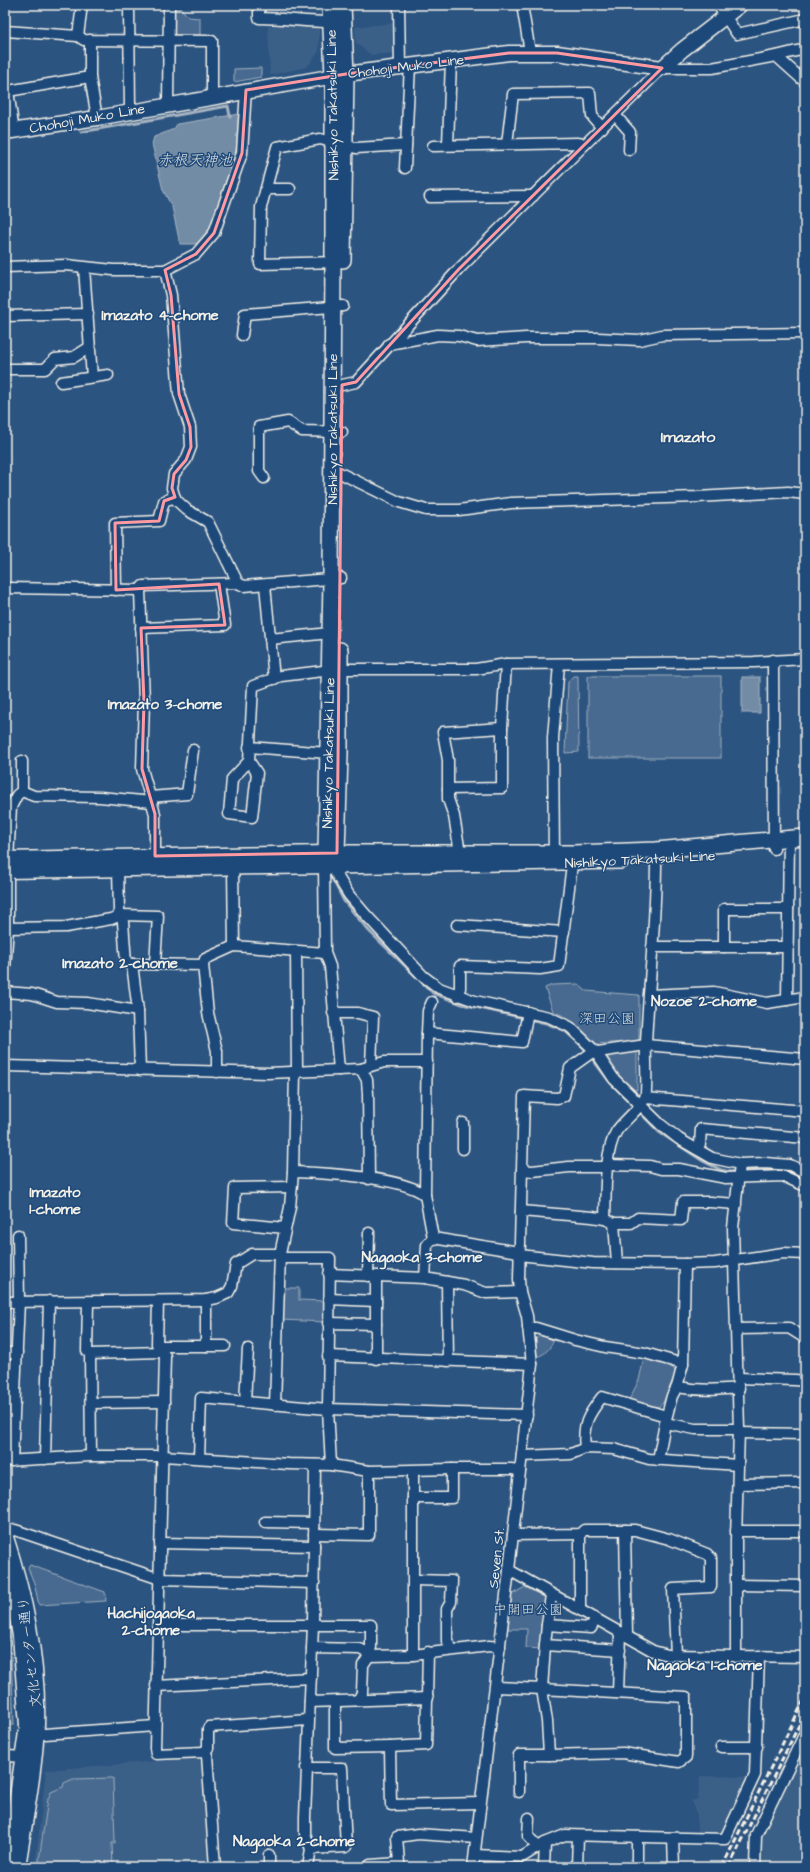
<svg xmlns="http://www.w3.org/2000/svg" width="810" height="1872" viewBox="0 0 810 1872" font-family="'Architects Daughter','Klee One',sans-serif">
	<rect width="100%" height="100%" fill="#2c5481"/>
	<filter id="ink" filterUnits="userSpaceOnUse"><feTurbulence type="fractalNoise" baseFrequency=".025" numOctaves="2"/><feDisplacementMap in="SourceGraphic" scale="8" xChannelSelector="R" yChannelSelector="G"/><feConvolveMatrix kernelMatrix="1 2 1 2 8 2 1 2 1" color-interpolation-filters="sRGB"/></filter>
	<g filter="url(#ink)">
		<g fill="#3b6088">
			<path d="M396 23 397 53 371 55 356 43 355 27Z"/>
			<path d="M319 25V51L307 67 270 75 268 26Z"/>
			<path d="M805 1744V1867H760L762 1827Z"/>
			<path d="M197 1758 202 1762 209 1867H35L46 1770Z"/>
			<path d="M700 1776 751 1777 724 1835 697 1836V1815L691 1801 698 1799Z"/>
		</g>
		<g fill="#496b90" stroke="#9eaebc">
			<path d="M172 8H181L188 17 200 18V35H176L172 31Z"/>
			<path d="M261 68V77L234 82V69Z"/>
			<path d="M573 676H578L579 752 565 753 568 682Z"/>
			<rect x="588" y="676" width="133" height="82"/>
			<path d="M578 984 586 991 639 995V1041L596 1044C581 1028 572 1019 553 1011L545 988 552 985Z"/>
			<path d="M637 1051V1090H635L621 1078 607 1056 609 1054Z"/>
			<path d="M282 1288H299V1300L325 1301V1322L280 1320Z"/>
			<path d="M540 1335 554 1340C550 1348 546 1354 537 1357L536 1339Z"/>
			<path d="M644 1358 671 1366 676 1372 663 1403 658 1407 629 1400 639 1380Z"/>
			<path d="M30 1565 105 1592 106 1601 39 1605 34 1583 28 1568Z"/>
			<path d="M525 1587 547 1598 542 1649 526 1648 527 1629H508L511 1595Z"/>
			<path d="M5 1620 11 1655 14 1725H5Z"/>
			<path d="M113 1778 115 1843H112L113 1867H38L48 1799 51 1792 63 1787 64 1783 73 1779Z"/>
		</g>
		<g fill="#738ca6" stroke="#a7b4c0">
			<path d="M239 114C239 154 225 213 199 244H180L172 207 163 190 152 144 154 137 174 129 177 124Z"/>
			<rect x="742" y="677" width="18" height="36"/>
		</g>
		<g fill="none" stroke-linecap="round" stroke-linejoin="round">
			<g stroke="#a7b4c0" stroke-width="3">
				<path d="M81 132 228 106 230 116"/>
				<path d="M331 876 344 901 369 931 433 993 462 1004 546 1023 564 1030 585 1049 609 1081 659 1132 703 1161 721 1170 730 1172 776 1169 786 1171 805 1179"/>
			</g>
			<g stroke="#f4f1e8" stroke-width="13">
				<g id="street">
					<path d="M129 5 130 110"/>
					<path d="M259 5V18C283 18 306 22 331 22"/>
					<path d="M399 5 400 66"/>
					<path d="M522 5 530 52"/>
					<path d="M718 5 737 34 805 19"/>
					<path d="M5 31 78 36 84 40 212 41V97"/>
					<path d="M78 36 82 5"/>
					<path d="M90 40V77L97 118"/>
					<path d="M776 56 805 82"/>
					<path d="M168 104 169 5"/>
					<path d="M615 115 630 132 629 150"/>
					<path d="M14 131 8 91 90 77"/>
					<path d="M507 144 513 94 590 93 592 116 602 128"/>
					<path d="M448 145 451 60"/>
					<path d="M433 146 577 143 585 144"/>
					<path d="M405 168 410 65"/>
					<path d="M266 189H290"/>
					<path d="M430 197 533 196"/>
					<path d="M339 262 260 264 261 207 277 147 320 139 356 148 406 145"/>
					<path d="M5 267 66 265 113 270H165L196 254 214 233 242 153 246 90"/>
					<path d="M84 268 92 377"/>
					<path d="M165 270 171 295 179 394 190 427 191 447 186 460 174 474 172 488 175 499 187 510 208 522 238 583"/>
					<path d="M5 316 88 314"/>
					<path d="M242 335 245 314 343 306"/>
					<path d="M389 344 438 335 459 336 477 341 526 338H598L639 340 662 335 805 333"/>
					<path d="M5 369H45L55 359 74 357 90 347"/>
					<path d="M61 382 108 375"/>
					<path d="M342 385 356 382 459 269 662 68H712L776 56 805 49"/>
					<path d="M340 473 399 502 426 510H459L511 503 697 497 788 492 805 494"/>
					<path d="M264 478 259 471V427L288 422 302 431 342 432"/>
					<path d="M265 585 274 679"/>
					<path d="M5 588 140 590 143 586 238 583 244 586 341 578"/>
					<path d="M116 590 115 523 159 521 164 501 175 497"/>
					<path d="M140 590 144 702 142 769 155 814V856"/>
					<path d="M141 628 225 625 219 584"/>
					<path d="M270 639 330 633"/>
					<path d="M773 660 774 849"/>
					<path d="M249 747 328 753"/>
					<path d="M249 761 232 779 229 814 252 817 257 773 249 761 253 686 281 676 340 669H476L506 664 754 662 805 659"/>
					<path d="M448 789 502 788V728L506 664"/>
					<path d="M22 791 34 796 100 797 152 802"/>
					<path d="M150 797 187 794 193 750"/>
					<path d="M554 858 553 738 559 664"/>
					<path d="M461 859 454 816 448 799V760L443 732 502 728"/>
					<path d="M324 866 325 953 330 966 339 1070"/>
					<path d="M331 866 349 895 366 915 423 976 439 988 475 1001 549 1017 570 1027 596 1052 614 1079 660 1124 679 1139 712 1158 740 1164 765 1163 790 1165 805 1172"/>
					<path d="M233 867 234 946"/>
					<path d="M118 869 119 910 123 922 126 963 132 964 138 1011 140 1070"/>
					<path d="M457 925 564 932"/>
					<path d="M8 928 66 927 111 919 121 915 158 916 155 964"/>
					<path d="M652 947H788"/>
					<path d="M724 947V909H788"/>
					<path d="M296 951 297 1072"/>
					<path d="M132 964 203 965"/>
					<path d="M5 969 8 928V859L11 807 17 795 22 791V761"/>
					<path d="M5 992 32 994 57 1002 87 1003 138 1011"/>
					<path d="M649 995 714 992 767 1003 805 997"/>
					<path d="M457 996 460 988V966L540 969 559 966 573 857"/>
					<path d="M787 1000 789 838"/>
					<path d="M432 1002 428 1011 427 1033 425 1195 433 1238 519 1252"/>
					<path d="M333 1013H358L373 1017 371 1065"/>
					<path d="M427 1033 522 1042 528 1012"/>
					<path d="M5 1066 268 1073 361 1069 384 1062H427"/>
					<path d="M361 1069 367 1080 368 1094 369 1179"/>
					<path d="M217 1072V1051L208 1013 203 965 205 959 234 946 325 953"/>
					<path d="M645 1098 805 1111"/>
					<path d="M463 1149V1123"/>
					<path d="M697 1149 700 1144 701 1129 805 1138"/>
					<path d="M608 1165 650 1166 661 1169H679L726 1178 783 1176 803 1185 805 1182"/>
					<path d="M522 1170 532 1171 569 1167H607"/>
					<path d="M293 1172C323 1173 403 1177 425 1195"/>
					<path d="M521 1211 592 1217 605 1219 614 1223H631L638 1218 681 1220 683 1202H710L736 1204"/>
					<path d="M605 1219C606 1195 604 1153 616 1132 621 1123 641 1108 645 1098 648 1091 645 1054 646 1043 649 979 657 914 656 850"/>
					<path d="M614 1223 617 1263"/>
					<path d="M285 1228 233 1223 235 1188 291 1187"/>
					<path d="M519 1255 593 1263 685 1264 715 1263 783 1253 805 1254"/>
					<path d="M280 1258H330L328 1409 331 1465"/>
					<path d="M329 1274 425 1278 464 1285 486 1293 520 1292"/>
					<path d="M368 1276 369 1233"/>
					<path d="M425 1278 427 1245 433 1238"/>
					<path d="M447 1282 448 1361"/>
					<path d="M329 1299 376 1301"/>
					<path d="M158 1301 157 1344 165 1356 155 1748 156 1754 204 1752 207 1755 215 1867"/>
					<path d="M5 1302 206 1300 217 1298 228 1293 232 1286 236 1264 252 1254H280"/>
					<path d="M88 1302 87 1351 90 1354 91 1456"/>
					<path d="M328 1323 376 1324"/>
					<path d="M528 1328H536L575 1340 605 1347 645 1353 683 1364 685 1264"/>
					<path d="M736 1329 789 1328 805 1338"/>
					<path d="M159 1346H206V1300"/>
					<path d="M206 1346H225"/>
					<path d="M5 1353H17"/>
					<path d="M90 1354 162 1352"/>
					<path d="M328 1356 532 1364"/>
					<path d="M376 1359V1277"/>
					<path d="M683 1364 677 1387C699 1391 717 1390 739 1388"/>
					<path d="M738 1378 795 1380 805 1381"/>
					<path d="M245 1401 248 1349"/>
					<path d="M5 1402 15 1403"/>
					<path d="M91 1403 164 1402"/>
					<path d="M275 1405 280 1254 290 1207 293 1172 295 1072"/>
					<path d="M665 1423 672 1396 677 1387"/>
					<path d="M739 1433 805 1434"/>
					<path d="M585 1448C582 1425 588 1415 602 1397L666 1416"/>
					<path d="M522 1456 571 1454 585 1448 614 1449 649 1459 738 1465"/>
					<path d="M199 1458 201 1398 328 1409 527 1415"/>
					<path d="M45 1459 49 1301"/>
					<path d="M658 1460 665 1423 695 1429H739"/>
					<path d="M5 1461 91 1456H163L289 1464 331 1465 369 1471 452 1469H512L520 1471"/>
					<path d="M12 1461 19 1301 18 1235"/>
					<path d="M413 1471V1655"/>
					<path d="M738 1484 805 1483"/>
					<path d="M413 1498H452V1469"/>
					<path d="M265 1522 314 1523"/>
					<path d="M625 1530 627 1636"/>
					<path d="M736 1531H805"/>
					<path d="M5 1532 15 1530 160 1579 314 1583"/>
					<path d="M314 1534 369 1535V1471"/>
					<path d="M580 1534V1610"/>
					<path d="M513 1535 580 1534 584 1530H635L669 1539 707 1554 711 1558V1587L673 1589 676 1655"/>
					<path d="M160 1543 314 1546"/>
					<path d="M509 1570 653 1651 668 1655 805 1657"/>
					<path d="M414 1580 452 1581 451 1602 447 1609V1641L452 1649"/>
					<path d="M737 1585 805 1586"/>
					<path d="M551 1595 547 1625 591 1628 596 1619"/>
					<path d="M158 1625H371V1647L369 1656 363 1665 362 1693 358 1700"/>
					<path d="M547 1625 545 1645 620 1650"/>
					<path d="M312 1648 360 1649 368 1653"/>
					<path d="M428 1652 426 1745 390 1747 391 1805 480 1803"/>
					<path d="M369 1656 413 1655 489 1646 500 1647"/>
					<path d="M736 1657V1540L739 1429 733 1228 740 1164"/>
					<path d="M156 1686 311 1678"/>
					<path d="M496 1687 542 1689 545 1645"/>
					<path d="M542 1689 686 1697V1757L679 1762 623 1753 549 1755 547 1721Z"/>
					<path d="M618 1693 620 1632"/>
					<path d="M310 1702 428 1698"/>
					<path d="M335 1702V1748L390 1747"/>
					<path d="M31 1735 155 1726"/>
					<path d="M721 1747H757"/>
					<path d="M204 1752 208 1748V1729L209 1727 308 1720"/>
					<path d="M5 1756 29 1757"/>
					<path d="M306 1768H342L346 1847 311 1849"/>
					<path d="M519 1792V1755H549"/>
					<path d="M529 1818 528 1836 538 1847"/>
					<path d="M673 1838 674 1867"/>
					<path d="M269 1855V1867"/>
					<path d="M475 1855 522 1857 545 1843 565 1835 725 1839 755 1775 759 1656"/>
					<path d="M308 1867 311 1849 305 1834V1817L313 1625 315 1465"/>
					<path d="M371 1867 370 1865 399 1863 397 1837 418 1834 476 1838"/>
					<path d="M473 1867 509 1570 532 1364 527 1316 520 1292 519 1279 524 1096 557 1098 564 1096 570 1068 591 1053 646 1045 805 1059"/>
					<path d="M544 1867 545 1843"/>
					<path d="M577 1867 578 1836"/>
					<path d="M637 1867V1837"/>
					<path d="M755 1867 756 1835 805 1733"/>
				</g>
			</g>
			<g stroke="#f4f1e8" stroke-width="17">
				<g id="secondary">
					<path d="M5 132 97 118 346 74 509 53H557L662 68 682 50 740 5"/>
					<path d="M5 859 326 853"/>
					<path d="M5 871 331 866"/>
					<path d="M5 1534C25 1596 39 1659 37 1725 35 1772 25 1820 18 1867"/>
					<path d="M5 1570 13 1596 20 1636 27 1725 7 1867"/>
				</g>
			</g>
			<g stroke="#f4f1e8" stroke-width="18">
				<g id="primary">
					<path d="M330 5 333 76V262L331 580 326 853 331 866"/>
					<path d="M343 260 346 74 343 5"/>
					<path d="M327 853H574L656 850 805 837"/>
					<path d="M331 866 337 853 340 754V650"/>
					<path d="M331 866 621 861"/>
				</g>
			</g>
			<use href="#street" stroke="#1f4a7a" stroke-width="10"/>
			<use href="#secondary" stroke="#1f4a7a" stroke-width="14"/>
			<use href="#primary" stroke="#1f4a7a" stroke-width="15"/>
			<g stroke="#f4f1e8" stroke-width="3" stroke-dasharray="6 3" stroke-linecap="butt">
				<path d="M722 1867 805 1698"/>
				<path d="M729 1867 805 1713"/>
			</g>
		</g>
	</g>
	<path fill="none" stroke="#ff9aa2" stroke-width="3" stroke-linejoin="round" d="M509 53H557L662 68 459 269 356 382 342 385 337 853 155 856V814L142 769 144 702 141 628 225 625 219 584 116 590 115 523 159 521 164 501 175 497 172 488 174 474 186 460 191 447 190 427 179 394 171 295 165 270 196 254 214 233 242 153 246 90 346 74Z"/>
	<g text-anchor="middle" stroke-width="3" stroke-linejoin="round" paint-order="stroke">
		<g font-size="14" fill="#f4f1e8" stroke="#1f4a7a">
			<text transform="translate(406 66) rotate(-7)" y="5">Chohoji Muko Line</text>
			<text transform="translate(332 105) rotate(-91)" y="5">Nishikyo Takatsuki Line</text>
			<text transform="translate(87 118) rotate(-10)" y="5">Chohoji Muko Line</text>
			<text transform="translate(332 429) rotate(-90)" y="5">Nishikyo Takatsuki Line</text>
			<text transform="translate(328 753) rotate(-89)" y="5">Nishikyo Takatsuki Line</text>
			<text transform="translate(640 859) rotate(-3)" y="5">Nishikyo Takatsuki Line</text>
			<text transform="translate(496 1558) rotate(-84)" y="5">Seven St.</text>
			<text transform="translate(29 1652) rotate(-97)" y="5">文化センター通り</text>
		</g>
		<g font-size="14" fill="#dadddb" stroke="#1f4a7a">
			<text x="607" y="1023">深田公園</text>
			<text x="528" y="1614">中開田公園</text>
		</g>
		<g font-size="15" font-style="italic" fill="#dadddb" stroke="#1f4a7a">
			<text x="195" y="165">赤根天神池</text>
		</g>
		<g font-size="15" font-weight="bold" fill="#f4f1e8" stroke="#1f4a7a">
			<text x="160" y="320">Imazato 4-chome</text>
			<text x="165" y="709">Imazato 3-chome</text>
			<text x="120" y="968">Imazato 2-chome</text>
			<text x="704" y="1006">Nozoe 2-chome</text>
			<text x="55" y="1197">Imazato<tspan x="55" dy="17">1-chome</tspan></text>
			<text x="422" y="1262">Nagaoka 3-chome</text>
			<text x="151" y="1618">Hachijogaoka<tspan x="151" dy="17">2-chome</tspan></text>
			<text x="705" y="1670">Nagaoka 1-chome</text>
			<text x="294" y="1846">Nagaoka 2-chome</text>
		</g>
		<g font-size="16" font-weight="bold" fill="#f4f1e8" stroke="#1f4a7a">
			<text x="688" y="442">Imazato</text>
		</g>
	</g>
	<rect width="810" height="1872" fill="none" stroke="#1f4a7a" stroke-width="20"/>
	<rect x="10" y="10" width="790" height="1852" fill="none" stroke="#f4f1e8" stroke-width="1.5" filter="url(#ink)"/>
</svg>
